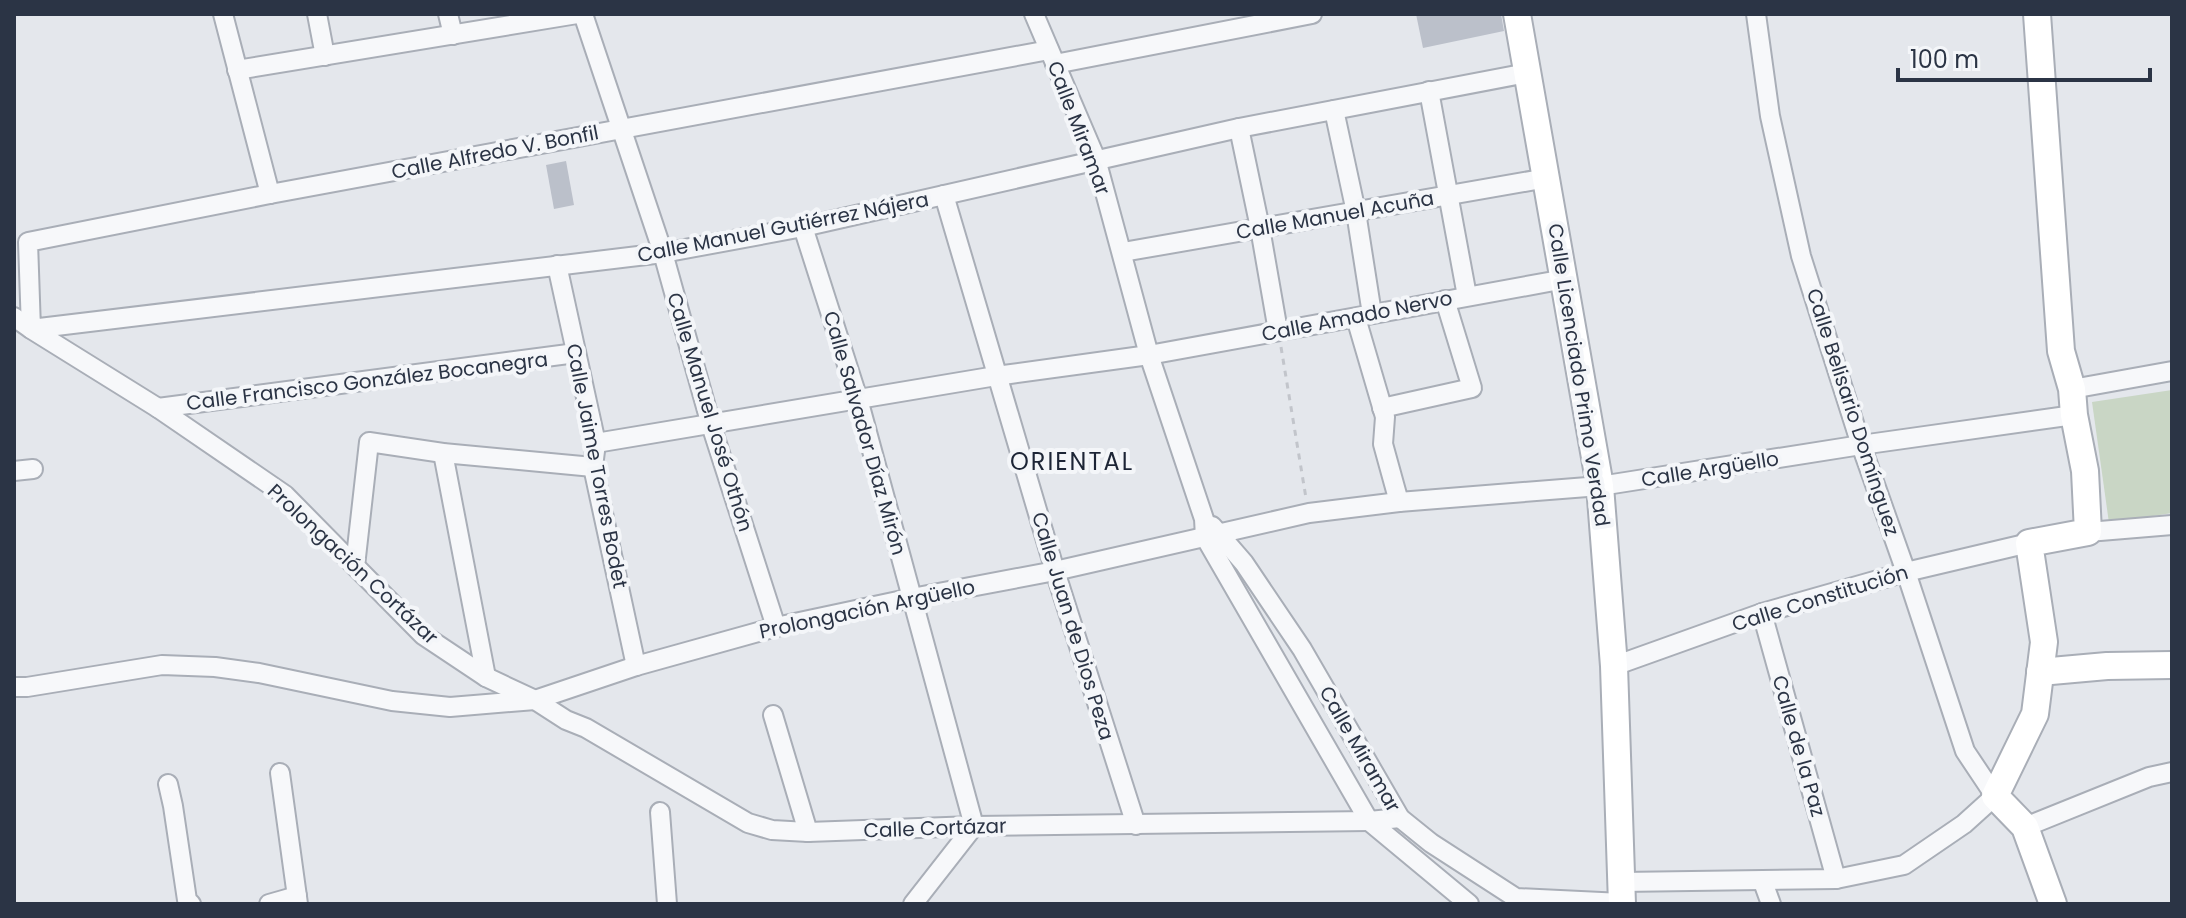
<svg xmlns="http://www.w3.org/2000/svg" width="2186" height="918" viewBox="0 0 2186 918" font-family="Poppins,sans-serif">
	<rect width="100%" height="100%" fill="#e4e7ec"/>
	<path fill="#c9d6c5" d="M2172 390V513L2109 523 2092 402Z"/>
	<g fill="#bbc0ca">
		<path d="M1416 14H1501L1504 31 1423 48Z"/>
		<path d="M566 161 574 205 554 209 546 165Z"/>
	</g>
	<g fill="none" stroke-linecap="round" stroke-linejoin="round">
		<g stroke="#a9aeb7" stroke-width="22">
			<g id="street">
				<path d="M223 14 270 194"/>
				<path d="M317 14 325 56"/>
				<path d="M448 14 453 35"/>
				<path d="M583 14 663 253 711 425 776 627"/>
				<path d="M1034 14 1096 159 1149 355 1204 519 1205 537 1369 821 1469 904"/>
				<path d="M1049 50 270 194 28 242 31 329 663 253 803 227 1239 128 1527 73"/>
				<path d="M1055 64 1312 14"/>
				<path d="M237 70 577 14"/>
				<path d="M1429 91 1467 296"/>
				<path d="M1334 110 1356 212 1372 314"/>
				<path d="M1239 128 1260 228 1278 331"/>
				<path d="M944 195 1055 571 1136 825"/>
				<path d="M803 227 858 399 974 826 913 904"/>
				<path d="M1123 252 1547 178"/>
				<path d="M557 265 596 443 593 467 636 666"/>
				<path d="M14 317 31 329 158 408 285 495 423 635 486 677 535 700 566 720 586 728 748 823 772 830 808 832 974 826 1369 821 1400 818"/>
				<path d="M1356 318 1385 417 1383 444 1399 502"/>
				<path d="M2072 389 2172 371"/>
				<path d="M158 408 576 353"/>
				<path d="M1382 408 1472 388 1445 300"/>
				<path d="M596 443 996 376 1149 355 1565 279"/>
				<path d="M443 453 486 677"/>
				<path d="M14 471 33 469"/>
				<path d="M1212 526 1244 563 1302 649 1400 818 1431 843 1516 898 1622 903"/>
				<path d="M2088 532 2172 525"/>
				<path d="M355 566 369 442 443 453 593 467"/>
				<path d="M1762 613 1836 879"/>
				<path d="M1614 666 1762 613 1906 572 2029 543"/>
				<path d="M14 687H27L162 665 215 667 259 673 392 701 450 707 535 700 636 666 776 627 912 598 1055 571 1309 513 1399 502 1600 486 1861 445 2074 415"/>
				<path d="M773 715 808 832"/>
				<path d="M280 773 298 904"/>
				<path d="M168 784 173 806 187 900 191 904"/>
				<path d="M660 812 667 904"/>
				<path d="M2025 827 2149 777 2172 772"/>
				<path d="M1621 882 1836 879 1904 865 1964 824 1995 796 1965 751 1906 572 1861 445 1801 256 1770 116 1756 14"/>
				<path d="M1763 882 1771 904"/>
				<path d="M269 904 297 896"/>
			</g>
		</g>
		<g stroke="#a9aeb7" stroke-width="30">
			<g id="secondary">
				<path d="M1517 14 1600 486 1614 666 1622 904"/>
				<path d="M2037 14 2061 351 2072 389 2074 415 2085 471 2088 532 2029 543 2044 642 2035 714 1995 796 2025 827 2053 904"/>
				<path d="M2040 672 2107 666 2172 665"/>
			</g>
		</g>
		<path stroke="#c2c5cb" stroke-width="3" stroke-dasharray="6 6" stroke-linecap="butt" d="M1281 347 1306 498"/>
		<use href="#street" stroke="#f7f8fa" stroke-width="18"/>
		<use href="#secondary" stroke="#fff" stroke-width="26"/>
	</g>
	<g text-anchor="middle" stroke-width="8" stroke-linejoin="round" paint-order="stroke">
		<g font-size="20" fill="#2b3445" stroke="#f4f6f9">
			<text transform="translate(1079 128) rotate(69)" y="7">Calle Miramar</text>
			<text transform="translate(495 152) rotate(-11)" y="7">Calle Alfredo V. Bonfil</text>
			<text transform="translate(1335 215) rotate(-10)" y="7">Calle Manuel Acuña</text>
			<text transform="translate(783 227) rotate(-11)" y="7">Calle Manuel Gutiérrez Nájera</text>
			<text transform="translate(1357 316) rotate(-11)" y="7">Calle Amado Nervo</text>
			<text transform="translate(1579 375) rotate(81)" y="7">Calle Licenciado Primo Verdad</text>
			<text transform="translate(367 381) rotate(-7)" y="7">Calle Francisco González Bocanegra</text>
			<text transform="translate(710 412) rotate(73)" y="7">Calle Manuel José Othón</text>
			<text transform="translate(1853 412) rotate(72)" y="7">Calle Belisario Domínguez</text>
			<text transform="translate(865 433) rotate(74)" y="7">Calle Salvador Díaz Mirón</text>
			<text transform="translate(597 466) rotate(79)" y="7">Calle Jaime Torres Bodet</text>
			<text transform="translate(1710 469) rotate(-9)" y="7">Calle Argüello</text>
			<text transform="translate(353 564) rotate(43)" y="7">Prolongación Cortázar</text>
			<text transform="translate(1820 598) rotate(-17)" y="7">Calle Constitución</text>
			<text transform="translate(867 609) rotate(-12)" y="7">Prolongación Argüello</text>
			<text transform="translate(1073 626) rotate(73)" y="7">Calle Juan de Dios Peza</text>
			<text transform="translate(1799 746) rotate(74)" y="7">Calle de la Paz</text>
			<text transform="translate(1360 749) rotate(60)" y="7">Calle Miramar</text>
			<text transform="translate(935 828) rotate(-2)" y="7">Calle Cortázar</text>
		</g>
		<g font-size="24" letter-spacing="2" fill="#1d2536" stroke="#f4f6f9">
			<text x="1072" y="470">ORIENTAL</text>
		</g>
	</g>
	<rect width="2186" height="918" fill="none" stroke="#2b3445" stroke-width="32"/>
	<path d="M1898 68v12h252v-12" fill="none" stroke="#2b3445" stroke-width="4"/>
	<text x="1910" y="68" font-size="24" fill="#2b3445" stroke="#f4f6f9" stroke-width="6" paint-order="stroke">100 m</text>
</svg>
